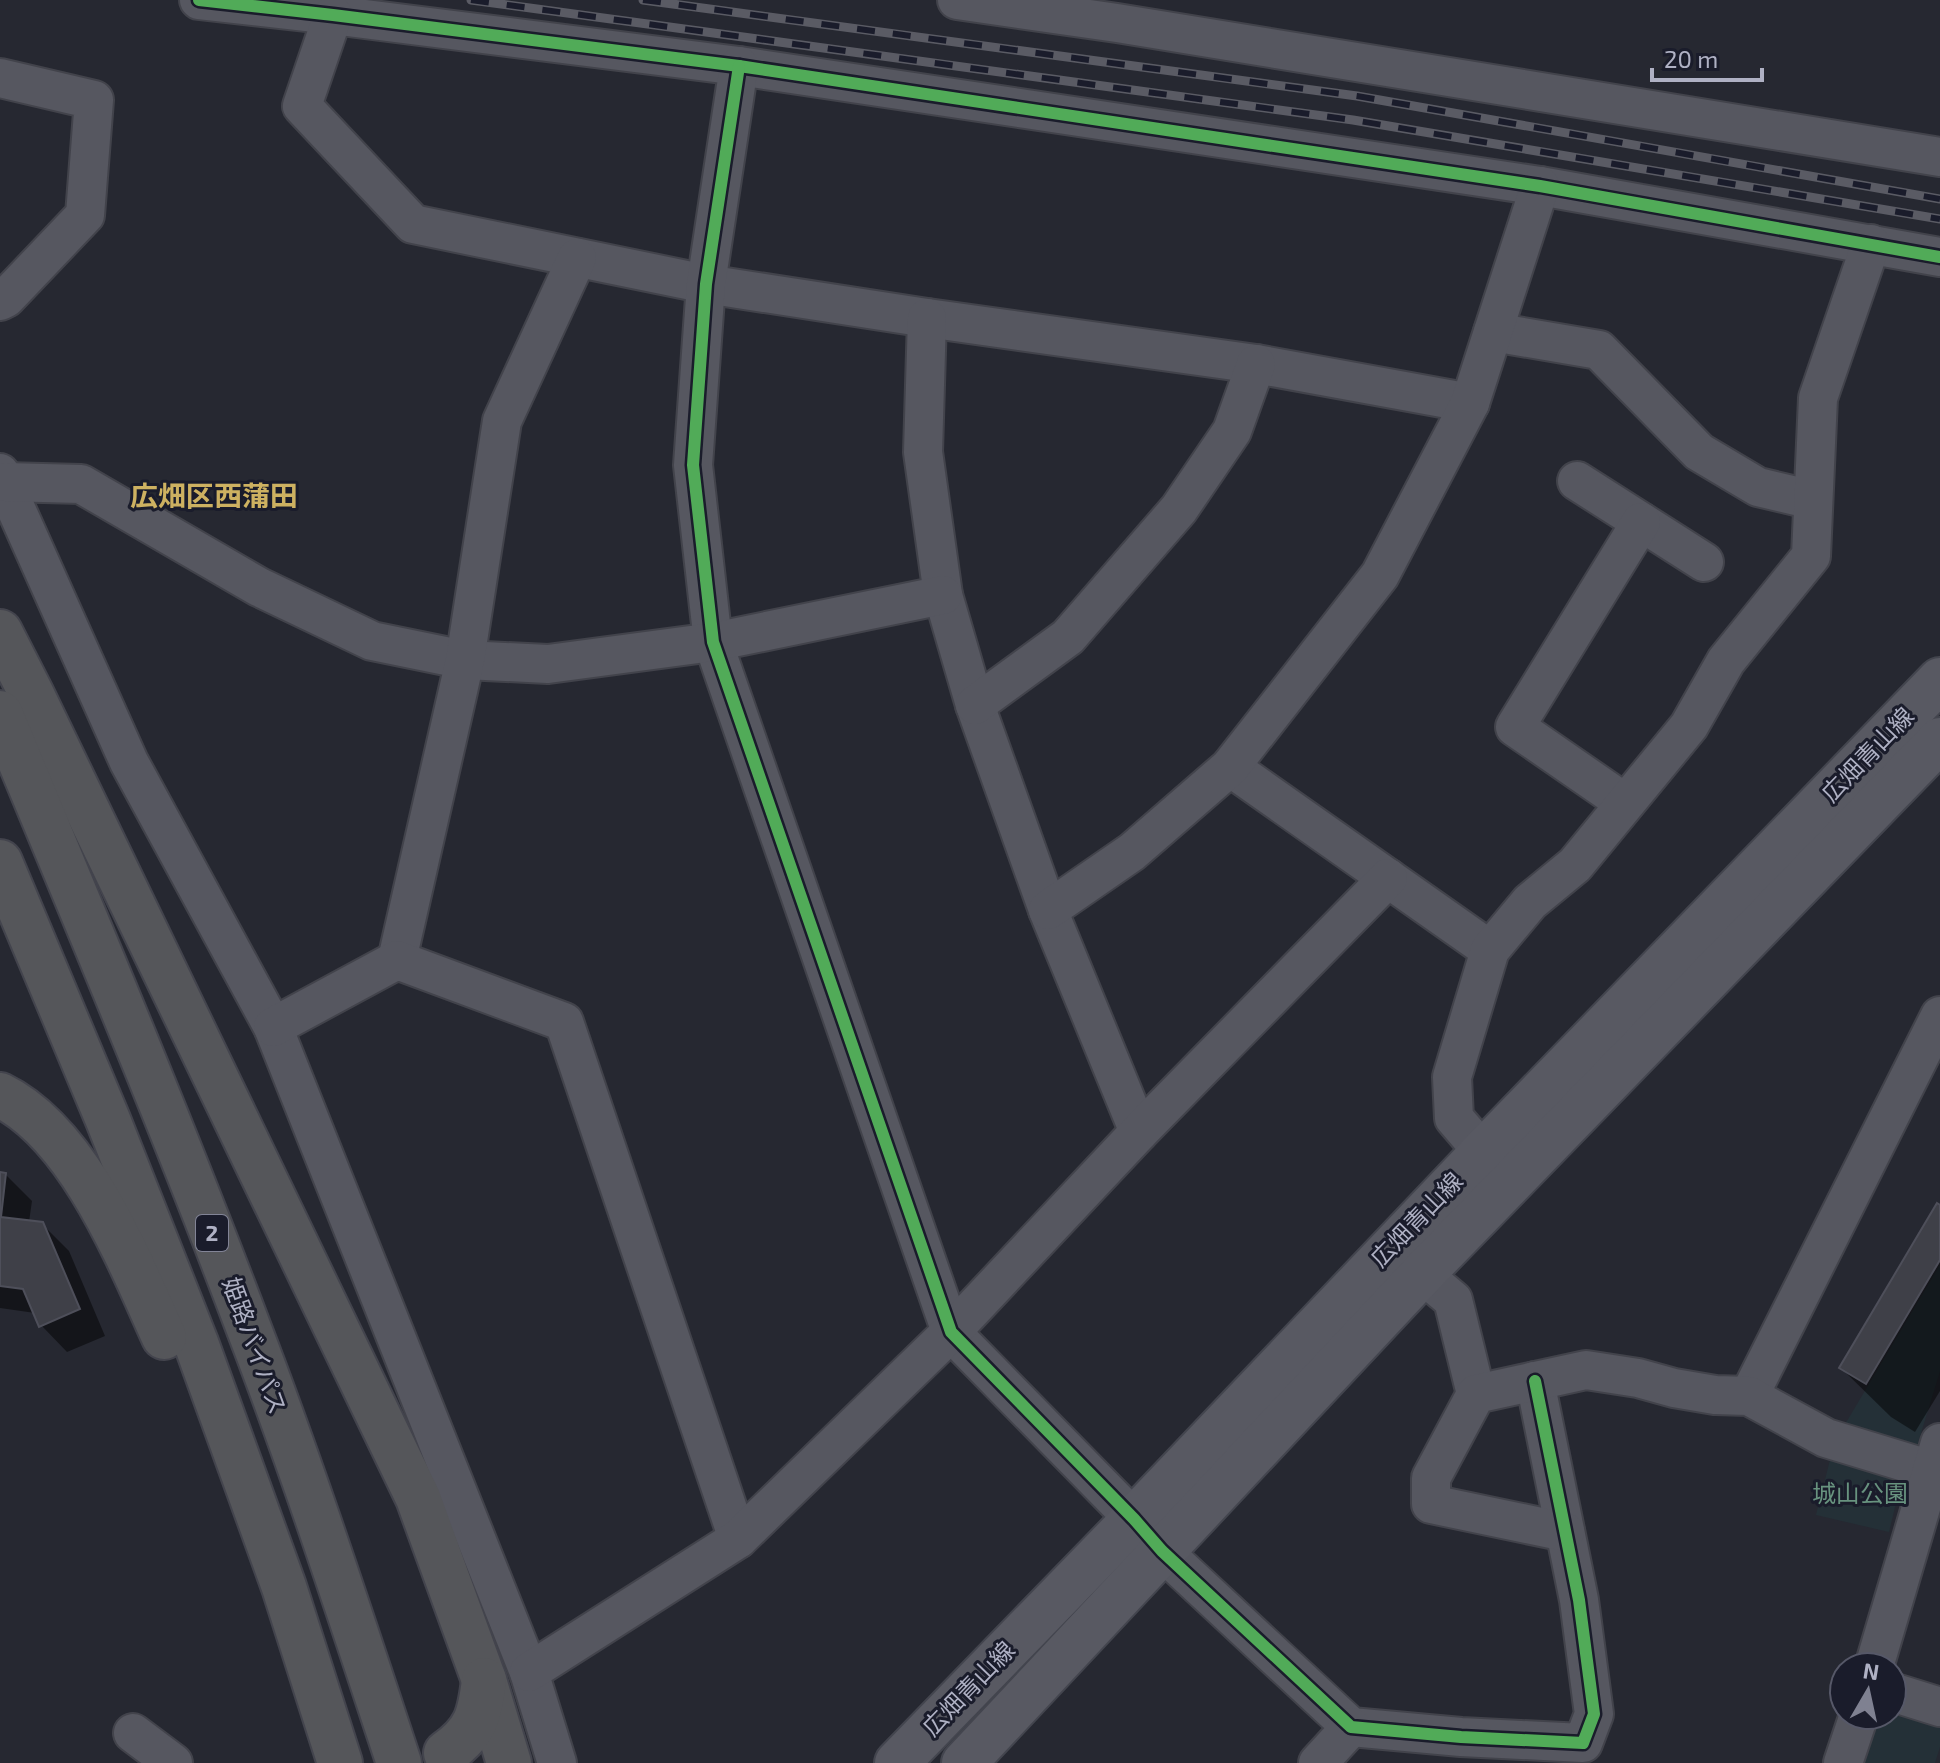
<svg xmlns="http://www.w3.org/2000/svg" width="1940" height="1763" viewBox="0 0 1940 1763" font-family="'Exo 2','Noto Sans JP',sans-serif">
	<rect width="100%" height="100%" fill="#262831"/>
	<g fill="#243037">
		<path d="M1940 1265V1371L1915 1453 1841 1431Z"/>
		<path d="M1831 1456 1903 1474 1889 1532 1816 1515Z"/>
		<path d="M1894 1710 1940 1725V1747L1935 1763H1864L1879 1720 1887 1715H1892V1712Z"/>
	</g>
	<g fill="#0007">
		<path d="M0 1174 6 1175 32 1201 29 1222 42 1224 69 1251 105 1336 67 1352 41 1325 35 1313 0 1308Z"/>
		<path d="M1940 1207V1391L1915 1432 1891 1417 1841 1368Z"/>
	</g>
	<g fill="#3f4048" stroke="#4e4f5a" stroke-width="2">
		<path d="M0 1172 6 1173 1 1217 43 1222 80 1309 39 1327 23 1289 0 1286Z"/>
		<path d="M1937 1203 1940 1205V1260L1866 1384 1839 1368Z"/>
	</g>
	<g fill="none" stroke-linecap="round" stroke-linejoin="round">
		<g stroke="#42434b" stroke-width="42">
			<g id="minor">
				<path d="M199 0 333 15 739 66 1540 186 1940 257"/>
				<path d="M957 0 1117 23 1940 157"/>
				<path d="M333 15 302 106 413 224 706 284 927 318 1256 364 1470 403"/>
				<path d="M739 66 706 284 693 465 713 642 951 1332 1134 1519 1162 1551 1351 1727 1461 1737 1583 1743 1594 1714 1579 1600 1535 1381"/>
				<path d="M0 78 94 100 85 215 6 298 0 301"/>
				<path d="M927 318 923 452 943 595 975 705 1048 910 1139 1132"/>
				<path d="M1493 332 1599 350 1699 452 1758 487 1813 500"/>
				<path d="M0 473 129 762 273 1027 529 1672 557 1763"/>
				<path d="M1577 481 1704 562"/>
				<path d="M5 482 81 484 259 587 372 641 465 660 548 664 713 642 943 595"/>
				<path d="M975 705 1068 637 1179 509 1232 431 1256 364"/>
				<path d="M1230 767 1490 950"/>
				<path d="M1625 803 1515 727 1641 522"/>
				<path d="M1048 910 1132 852 1230 767 1380 575 1470 403 1540 186"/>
				<path d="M397 960 465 660 502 421 577 258"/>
				<path d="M273 1027 397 960 564 1022 738 1539"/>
				<path d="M1483 1152 1454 1118 1452 1077 1490 950 1530 902 1575 865 1689 726 1726 661 1811 556 1818 398 1871 244"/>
				<path d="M1422 1274 1453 1300 1476 1394"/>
				<path d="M1749 1396 1940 1016"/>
				<path d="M1565 1532 1431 1504V1478L1476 1394 1586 1370 1638 1378 1674 1388 1715 1395 1749 1396 1826 1438 1931 1470"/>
				<path d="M1874 1667 1940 1443"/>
				<path d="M529 1672 738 1539 951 1332 1139 1132 1388 878"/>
				<path d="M1892 1692 1940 1707"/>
				<path d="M133 1733 173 1763"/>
				<path d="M1318 1763 1351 1727"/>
				<path d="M1843 1763 1859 1715"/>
			</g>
		</g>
		<g stroke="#43454e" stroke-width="48">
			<g id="major">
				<path d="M897 1763 1134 1519 1483 1152 1940 680"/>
				<path d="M964 1763 1422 1274 1940 740"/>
			</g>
		</g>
		<g stroke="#43444d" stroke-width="48">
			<g id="highway">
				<path d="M0 632 32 695 418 1498 484 1680 509 1763"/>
				<path d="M0 713C85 918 171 1122 249 1329 304 1472 351 1618 399 1763"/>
				<path d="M0 862 108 1120 196 1343 284 1587 340 1763"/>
				<path d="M0 1095C80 1134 129 1260 164 1337"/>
				<path d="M446 1753C476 1732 480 1715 484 1680"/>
			</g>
		</g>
		<use href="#minor" stroke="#565760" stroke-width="38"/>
		<use href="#major" stroke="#585962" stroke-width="44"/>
		<use href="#highway" stroke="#55565a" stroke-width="44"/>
		<g stroke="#5a5b64" stroke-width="9">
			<g id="rail">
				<path d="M471 0 1353 120 1940 219"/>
				<path d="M643 0 1357 96 1940 199"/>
			</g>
		</g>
		<use href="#rail" stroke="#1a1c2b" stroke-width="6" stroke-dasharray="18" stroke-linecap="butt"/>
		<g stroke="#1a1c2b" stroke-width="17">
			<g id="cycleway">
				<path d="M199 0 333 15 739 66 1540 186 1940 257"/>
				<path d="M739 66 706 284 693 465 713 642 951 1332 1134 1519 1162 1551 1351 1727 1461 1737 1583 1743 1594 1714 1579 1600 1535 1381"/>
			</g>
		</g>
		<use href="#cycleway" stroke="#51ab58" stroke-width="12"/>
	</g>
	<g text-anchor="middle" stroke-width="6" stroke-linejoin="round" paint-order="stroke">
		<rect fill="#1a1c2b" stroke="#828496" stroke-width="2" x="196" y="1215" width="32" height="36" rx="6"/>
		<g font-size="22" font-weight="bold" fill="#afb1c4">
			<text x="212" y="1241">2</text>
		</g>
		<g font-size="24" fill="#afb1c4" stroke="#1a1c2b">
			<text transform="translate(1868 755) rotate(-46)" y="8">広畑青山線</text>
			<text transform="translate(1417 1220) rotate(-46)" y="8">広畑青山線</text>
			<text transform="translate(254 1346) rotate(70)" y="8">姫路バイパス</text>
			<text transform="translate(969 1689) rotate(-46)" y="8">広畑青山線</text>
		</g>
		<g font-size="24" fill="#68937f" stroke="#1a1c2b">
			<text x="1860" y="1502">城山公園</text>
		</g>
		<g font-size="28" font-weight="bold" fill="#cdb161" stroke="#1a1c2b">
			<text x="214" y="506">広畑区西蒲田</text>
		</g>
	</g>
	<g transform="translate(1868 1691) rotate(9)"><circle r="38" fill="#1a1c2b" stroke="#565868" stroke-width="2"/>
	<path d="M0-6L14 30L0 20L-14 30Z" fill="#7f8191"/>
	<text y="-12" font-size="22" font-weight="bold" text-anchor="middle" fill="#afb1c4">N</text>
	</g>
	<path d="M1652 68v12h110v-12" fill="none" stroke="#afb1c4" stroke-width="4"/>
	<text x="1664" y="68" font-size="24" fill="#afb1c4" stroke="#1a1c2b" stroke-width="6" paint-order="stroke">20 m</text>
</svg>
